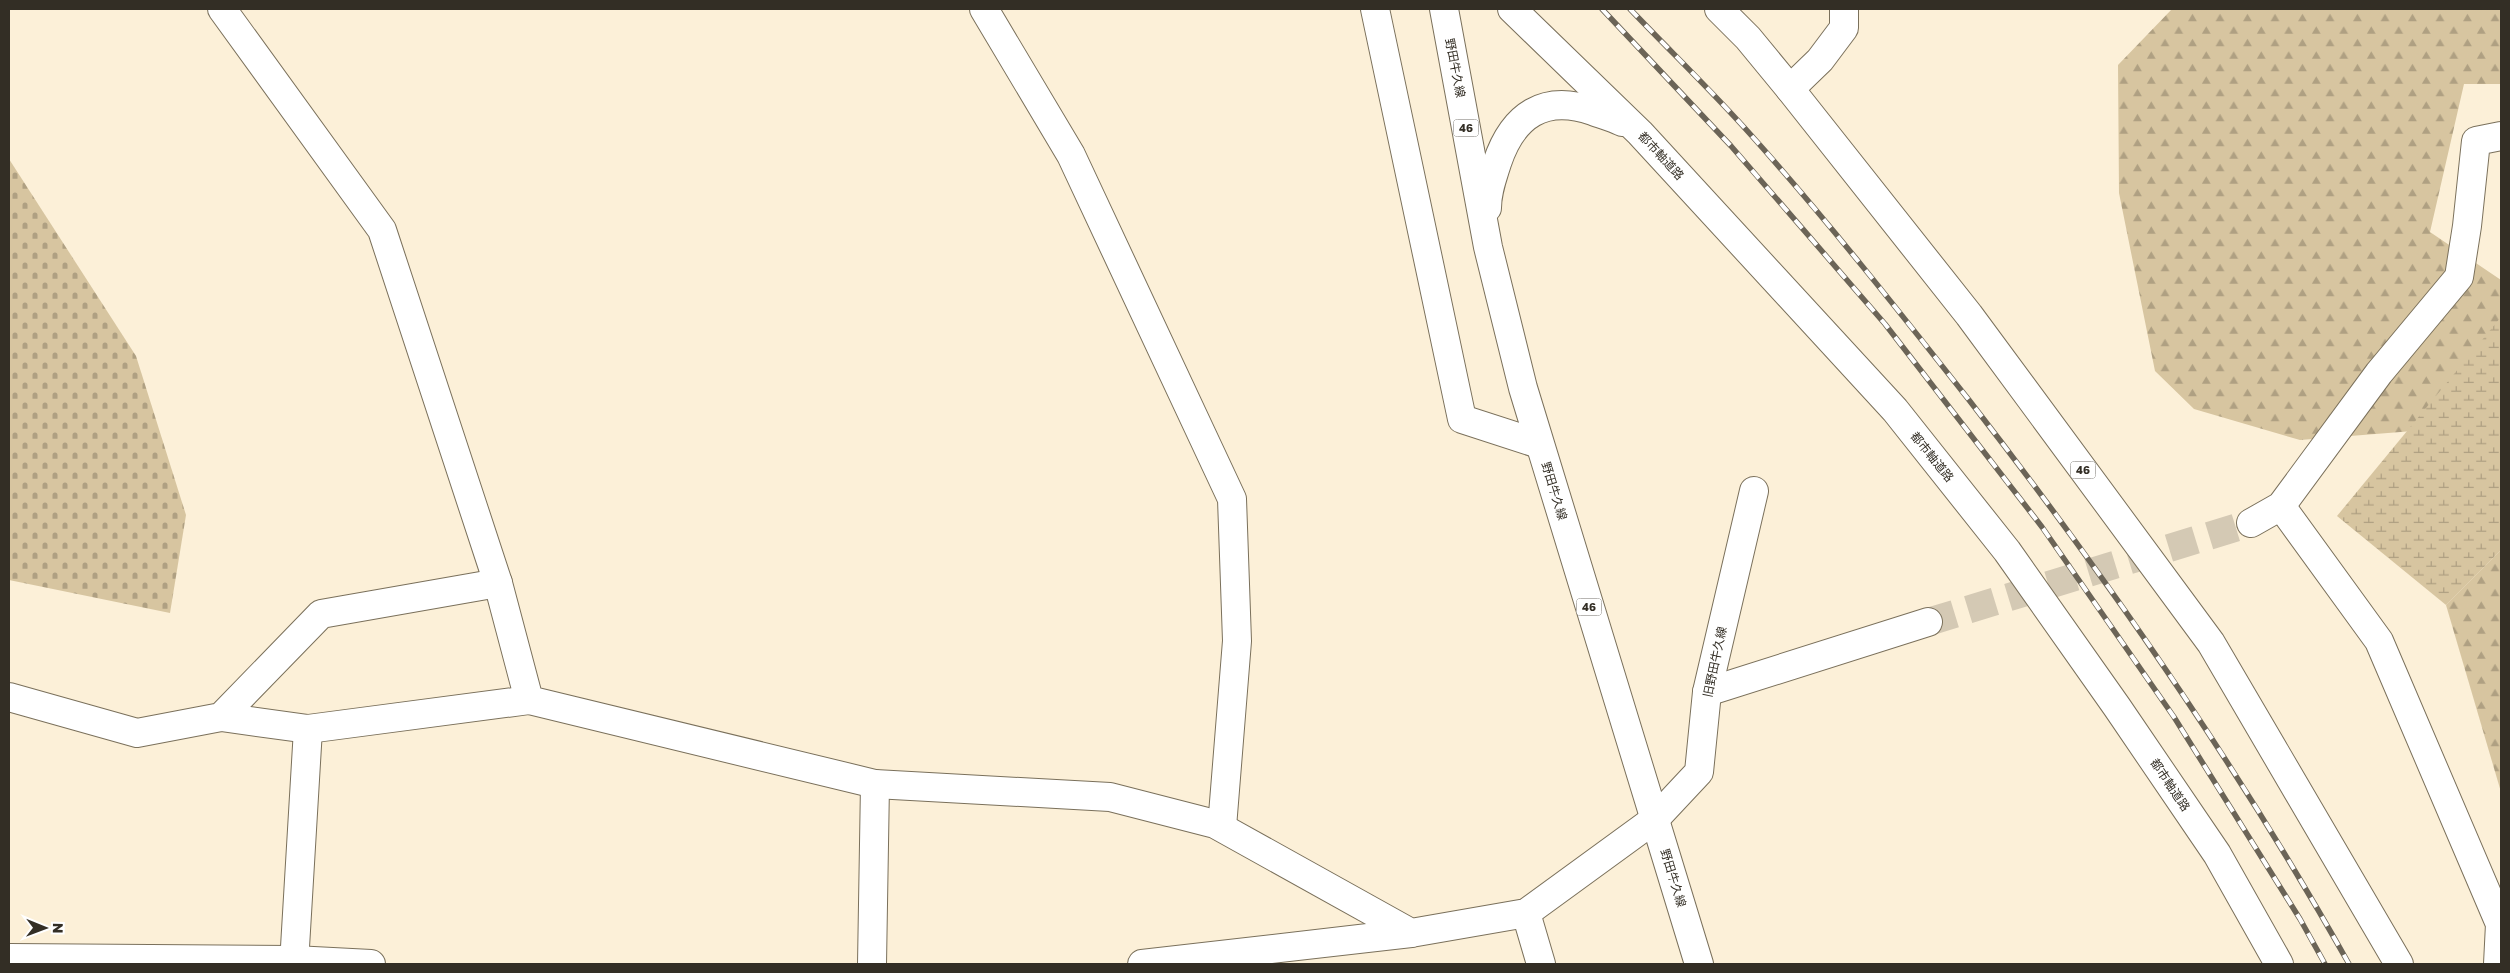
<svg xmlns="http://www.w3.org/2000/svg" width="2510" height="973" viewBox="0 0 2510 973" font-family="'Golos Text','Noto Sans JP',sans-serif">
	<defs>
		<pattern id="forest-firs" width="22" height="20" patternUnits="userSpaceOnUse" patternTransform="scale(1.25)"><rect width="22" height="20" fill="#d7c5a0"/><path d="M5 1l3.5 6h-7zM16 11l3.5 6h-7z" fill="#afa082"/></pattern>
		<pattern id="wetland-marsh" width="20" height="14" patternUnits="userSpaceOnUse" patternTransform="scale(1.25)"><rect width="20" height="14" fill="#d7c5a0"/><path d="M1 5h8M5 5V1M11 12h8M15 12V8" fill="none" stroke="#afa082"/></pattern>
		<pattern id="cemetery-stones" width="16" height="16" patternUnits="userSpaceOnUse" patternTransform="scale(1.25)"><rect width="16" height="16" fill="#d7c5a0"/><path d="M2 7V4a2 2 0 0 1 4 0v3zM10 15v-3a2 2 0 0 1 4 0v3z" fill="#afa082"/></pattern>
	</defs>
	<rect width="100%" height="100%" fill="#fcf0d8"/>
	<g fill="url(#forest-firs)">
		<path d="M2172 9H2501V84H2464L2430 232 2501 280V424L2300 440 2194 409 2155 371 2119 193 2118 65Z"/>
		<path d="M2501 550V792L2446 605Z"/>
	</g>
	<path fill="url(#wetland-marsh)" d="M2501 317V550L2446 605 2337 516Z"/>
	<path fill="url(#cemetery-stones)" d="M9 159 136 356 186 515 170 613 9 580Z"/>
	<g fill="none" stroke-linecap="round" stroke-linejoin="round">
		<path stroke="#d4c9b4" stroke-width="28" stroke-dasharray="28 14" stroke-linecap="butt" d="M1928 622 2251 523"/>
		<g stroke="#7a705b" stroke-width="30">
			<g id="street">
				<path d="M222 9 382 230 498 583 529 700 875 784 1110 797 1215 824 1411 933 1526 913 1655 819 1699 772 1707 692 1754 491"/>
				<path d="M984 9 1071 155 1232 499 1237 641 1222 827"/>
				<path d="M1375 9 1462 419 1539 444"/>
				<path d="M1790 89 1820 60 1844 28V9"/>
				<path d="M2281 506 2379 641 2500 924 2498 964"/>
				<path d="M2251 523 2281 506 2379 373 2459 277 2467 226 2476 141 2501 136"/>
				<path d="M1707 692 1928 622"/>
				<path d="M9 697 137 733 221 717 321 614 498 583"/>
				<path d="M221 717 308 729 529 700"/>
				<path d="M1526 913 1541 964"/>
				<path d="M9 958 294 960 371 964"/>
				<path d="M294 964 308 729"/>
				<path d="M872 964 875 784"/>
				<path d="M1142 964 1411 933"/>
			</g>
		</g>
		<g stroke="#7a705b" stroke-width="30">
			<g id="primary">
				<path d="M1444 9 1488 247 1523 388 1699 964"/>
				<path d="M1512 9 1640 133 1895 410 2007 551 2117 707 2217 854 2279 964"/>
				<path d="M1719 9 1748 38 1790 89 1969 315 2211 643 2399 964"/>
				<path d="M1487 208C1487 192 1492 179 1497 163 1513 115 1544 94 1593 111 1603 115 1613 117 1622 122"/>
			</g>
		</g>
		<use href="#street" stroke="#fff" stroke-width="28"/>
		<use href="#primary" stroke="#fff" stroke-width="28"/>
		<g stroke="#6b6457" stroke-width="5.5">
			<g id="rail">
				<path d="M1602 9 1731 146 1885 324 2042 527 2174 717 2300 919 2325 964"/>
				<path d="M1630 9C1670 51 1712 91 1751 135 1827 220 1898 310 1969 400 2108 579 2238 766 2349 964"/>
			</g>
		</g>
		<use href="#rail" stroke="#fff" stroke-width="4" stroke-dasharray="11" stroke-linecap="butt"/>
	</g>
	<g text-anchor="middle" stroke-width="4" stroke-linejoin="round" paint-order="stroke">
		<g fill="#fff" stroke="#706d66" stroke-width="1">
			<rect x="1453.5" y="119.5" width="25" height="17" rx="4"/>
			<rect x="2070.5" y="461.5" width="25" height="17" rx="4"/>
			<rect x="1576.5" y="598.5" width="25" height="17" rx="4"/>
		</g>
		<g font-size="11" font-weight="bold" fill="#332e25">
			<text x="1466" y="132">46</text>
			<text x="2083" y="474">46</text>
			<text x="1589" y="611">46</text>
		</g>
		<g font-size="12" fill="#332e25" stroke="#fff">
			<text transform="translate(1455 68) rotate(79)" y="4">野田牛久線</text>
			<text transform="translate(1661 156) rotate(47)" y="4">都市軸道路</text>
			<text transform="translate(1932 457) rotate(51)" y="4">都市軸道路</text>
			<text transform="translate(1554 491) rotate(73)" y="4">野田牛久線</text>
			<text transform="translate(1715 662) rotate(-78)" y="4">旧野田牛久線</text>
			<text transform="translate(2170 785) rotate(56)" y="4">都市軸道路</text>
			<text transform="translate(1673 878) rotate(73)" y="4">野田牛久線</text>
		</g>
	</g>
	<rect width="2510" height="973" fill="none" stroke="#332e25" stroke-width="20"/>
	<g transform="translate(45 928) rotate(91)" stroke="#ffffff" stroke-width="4" paint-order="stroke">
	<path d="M0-4L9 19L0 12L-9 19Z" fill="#332e25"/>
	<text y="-8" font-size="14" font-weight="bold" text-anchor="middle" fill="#332e25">N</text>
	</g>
</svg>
